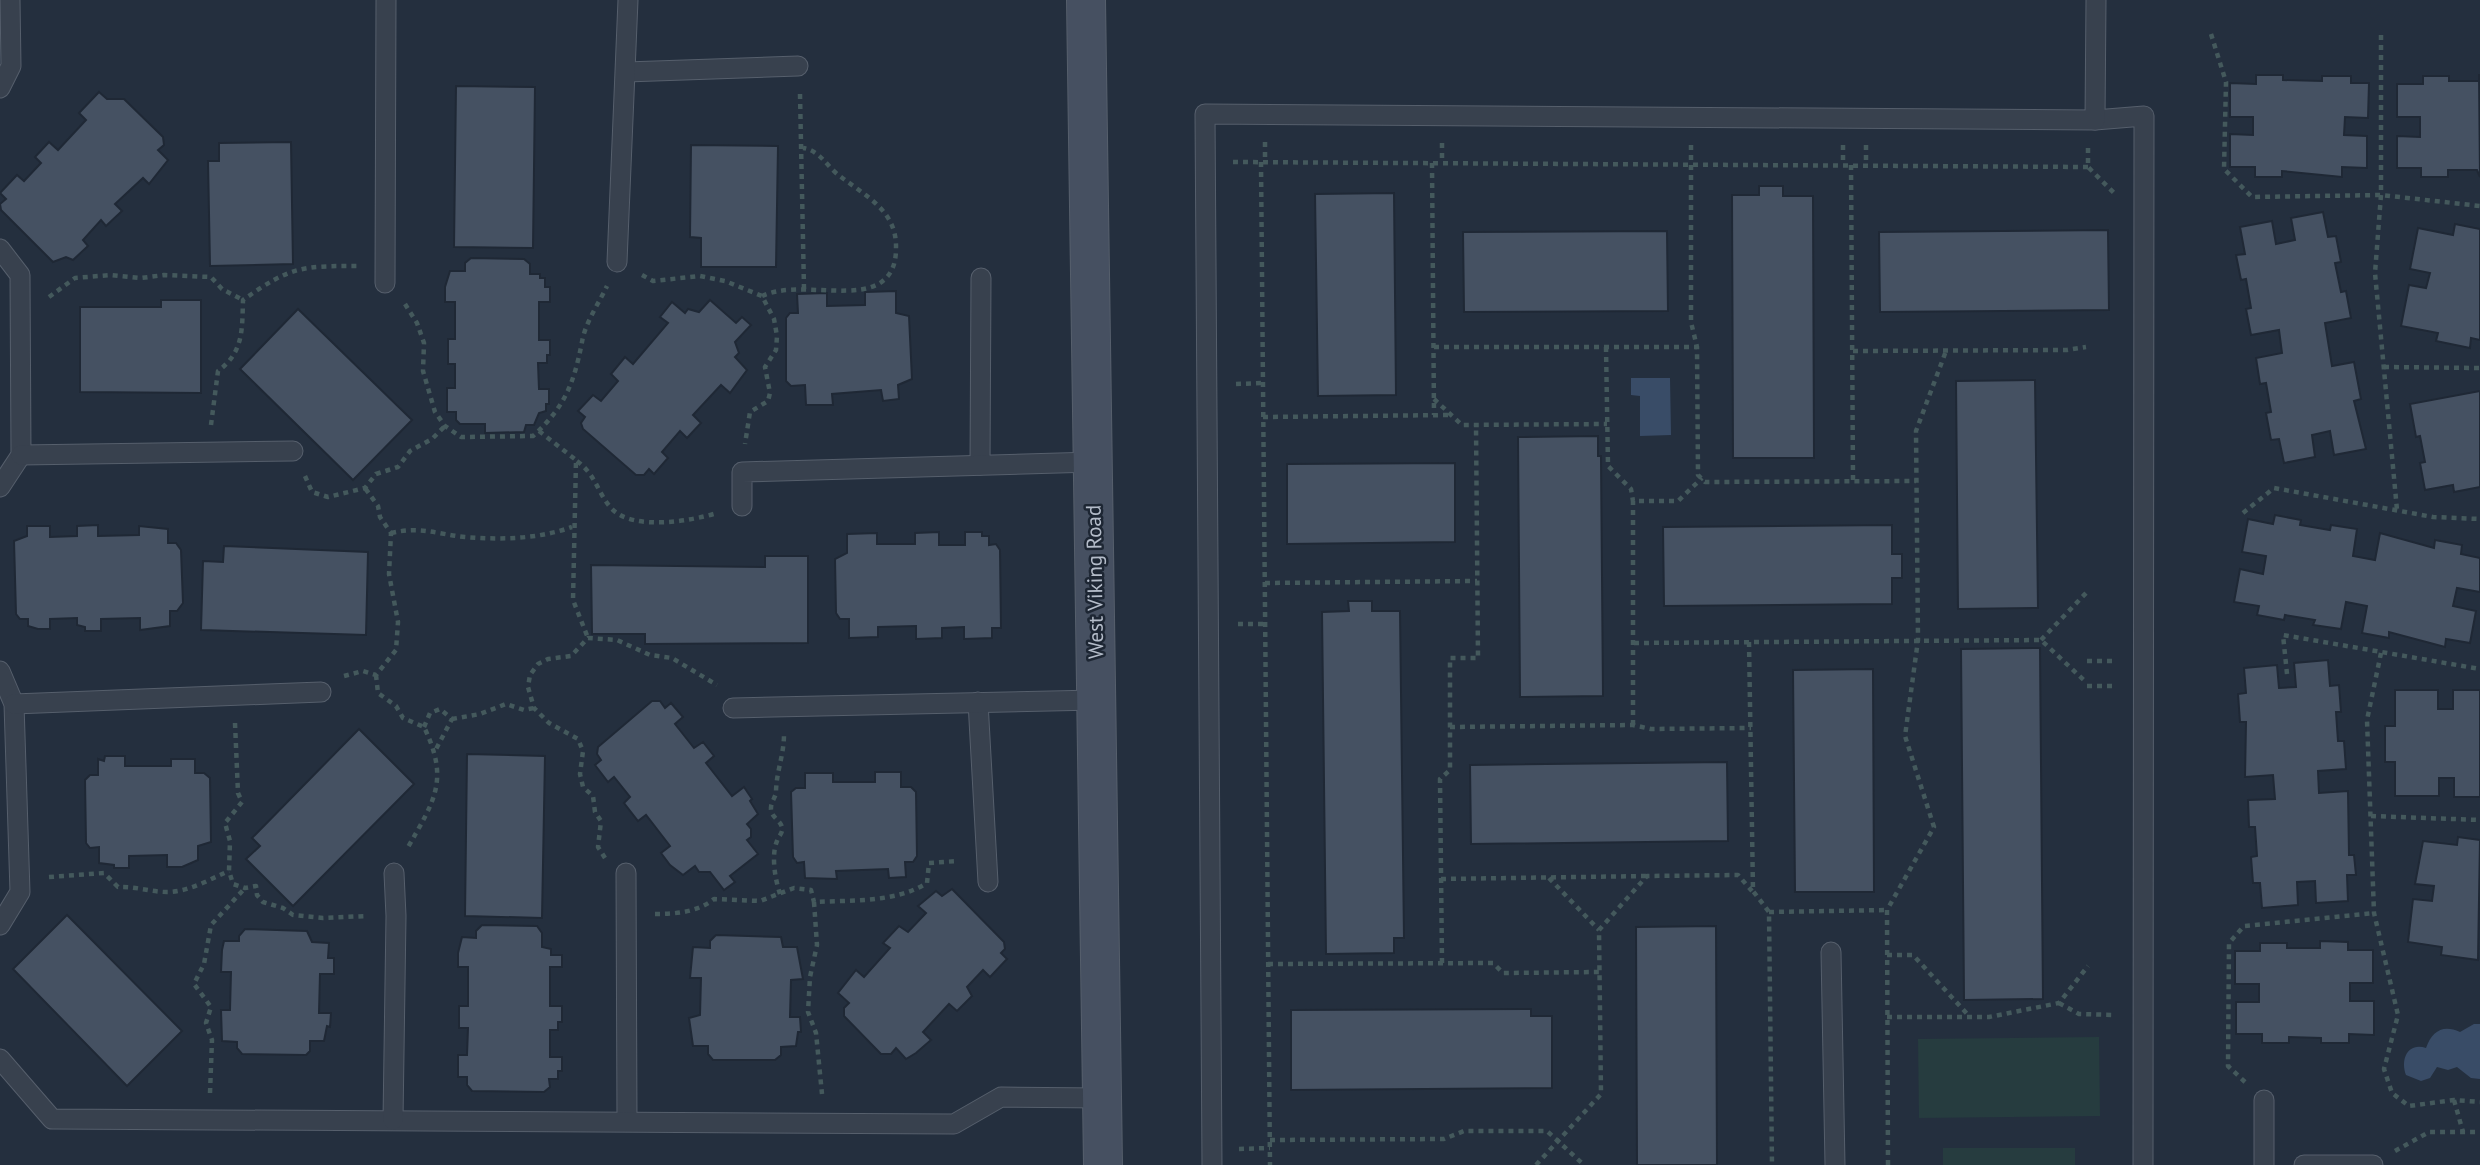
<svg xmlns="http://www.w3.org/2000/svg" width="2480" height="1165" viewBox="0 0 2480 1165" font-family="'PT Sans',sans-serif">
	<rect width="100%" height="100%" fill="#242f3e"/>
	<g fill="#263c3f">
		<path d="M2099 1037 2100 1116 1919 1118 1918 1039Z"/>
		<rect x="1943" y="1148" width="132" height="17"/>
	</g>
	<g fill="#394c67">
		<path d="M1631 378H1670L1671 435 1640 436V396L1631 395Z"/>
		<path d="M2474 1024H2480V1079L2471 1078 2457 1067 2448 1070 2437 1067 2430 1078 2421 1081 2406 1075C2400 1059 2408 1042 2426 1048 2432 1031 2443 1024 2460 1032Z"/>
	</g>
	<g fill="#455162" stroke="#1f2835" stroke-width="2">
		<path d="M2479 74 2480 177 2477 170H2448V177H2421V168H2397V136L2420 137V117H2397V84H2423V76H2449V81H2479Z"/>
		<path d="M2256 75H2283V80L2322 81V76H2351V83H2369L2368 118 2345 117 2344 135 2367 136V168L2342 167V177L2282 171V177H2255V167H2230V134L2253 135V117H2230V83L2256 84Z"/>
		<path d="M456 86 535 87 533 248 454 247Z"/>
		<path d="M99 92 107 99H124L163 137 164 145 158 150 168 160 149 184 143 178 115 204 122 211 106 226 101 220 83 240 88 246 73 260 66 257 53 262 1 210 0 204 6 199 0 193 17 175 24 181 41 163 35 157 49 142 58 150 86 120 79 113Z"/>
		<path d="M291 142 293 264 210 266 208 161H219V143Z"/>
		<path d="M691 145 778 146 776 267H701V238L690 237Z"/>
		<path d="M1759 186H1783V196H1813L1814 458H1733L1732 195H1759Z"/>
		<path d="M1394 193 1396 395 1318 396 1315 194Z"/>
		<path d="M2323 212 2328 237 2336 236 2341 262 2335 263 2341 292 2346 291 2351 318 2325 323 2332 366 2354 362 2361 399 2354 401 2366 449 2334 455 2330 431 2312 435 2315 457 2284 463 2279 439 2271 440 2266 413 2271 412 2266 383 2260 384 2256 358 2282 353 2279 330 2251 335 2246 309 2251 308 2246 279 2241 280 2236 255 2245 254 2240 227 2272 221 2276 244 2295 240 2291 218Z"/>
		<path d="M2455 224 2480 229V340L2471 338 2470 348 2436 341 2438 333 2401 326 2409 285 2426 288 2430 273 2410 269 2418 228 2453 235Z"/>
		<path d="M2108 230 2109 310 1880 312 1879 232Z"/>
		<path d="M1667 231 1668 311 1464 312 1463 232Z"/>
		<path d="M471 258 524 259 530 264V274H540V278H545V287H550V302H539V340H550V355H547V363H538L539 389H549V404H546V411L539 413 534 425H526L524 432 485 433V424H460L456 420V412H447V388H455V364H448V339H455V302H445V287L450 271H465V263Z"/>
		<path d="M896 291V313L909 316 912 379 898 385 899 399 883 401 881 390 832 394 833 405H806L805 385 791 386 786 381V318L790 313H798L797 294 827 293V306L865 305V292Z"/>
		<path d="M161 300H201V393L80 392V307H161Z"/>
		<path d="M710 300 736 323 742 317 751 325 735 342 739 353 735 357 747 370 730 393 721 385 693 415 701 423 687 438 680 431 662 452 668 458 654 474 649 469 644 475H636L583 429 581 423 585 417 578 411 593 395 601 401 618 381 611 374 625 357 633 364 668 323 660 317 672 302 685 313 688 309 699 312Z"/>
		<path d="M298 309 412 420 353 480 240 369Z"/>
		<path d="M2035 380 2038 608 1958 609 1956 381Z"/>
		<path d="M2480 391V487L2454 492 2453 485 2425 490 2420 463 2425 462 2420 436 2416 437 2410 404Z"/>
		<path d="M1598 436V456H1601L1603 696 1520 697 1518 437Z"/>
		<path d="M1455 463V542L1287 544V464Z"/>
		<path d="M2275 515 2301 520 2300 525 2330 530 2331 525 2357 529 2353 556 2375 560 2380 533 2434 548 2435 540 2462 545 2461 554 2480 558V592L2457 588 2453 606 2476 611 2470 643 2446 639 2445 647 2389 632V638L2362 633 2367 606 2346 602 2341 629 2313 625 2315 620 2285 615 2284 620 2257 615 2259 606 2234 602 2240 569 2263 574 2266 556 2242 552 2248 519 2273 524Z"/>
		<path d="M98 525V536L139 535V526L168 529V543H176L181 550 183 603 177 611H170V626L140 630V618L101 619V631H85V627L77 625V618L50 619V629H38L28 626V619H20L16 614 14 541 27 536V526H50V537L77 536V526Z"/>
		<path d="M1892 525V554H1902V578H1892V604L1664 606 1663 527Z"/>
		<path d="M939 532V545H965V532H982V536H989V545L996 544 1000 550 1001 628H992V638L964 639V627L942 628V638L916 639V626L878 627V637L849 638V619H840L836 613 835 559 847 553V534L877 533V544H915V533Z"/>
		<path d="M224 546 368 552 366 635 201 630 203 561 223 562Z"/>
		<path d="M765 556H808V643L645 644V634H592L591 565 765 567Z"/>
		<path d="M1348 601H1372V611H1400L1404 938H1394V953L1326 954 1322 612 1349 611Z"/>
		<path d="M2040 648 2043 999 1964 1000 1961 649Z"/>
		<path d="M2328 660 2330 686 2339 685 2341 712H2336L2338 741H2344L2346 769 2318 771 2319 793 2348 791 2349 855H2354L2356 875H2347L2348 901 2316 903 2315 881 2297 882 2298 905 2262 908 2260 883H2253L2251 857 2257 856 2255 827H2249L2248 800 2275 799 2273 775 2245 777 2246 722H2240L2238 694 2246 693 2244 668 2277 665 2279 688 2296 687 2294 663Z"/>
		<path d="M1873 669 1874 892H1795L1793 670Z"/>
		<path d="M2395 690H2438V709H2453V690H2480V797H2454V778H2439V796H2395V762H2385V726H2395Z"/>
		<path d="M652 701H660L665 708 671 703 683 717 675 724 694 748 703 742 714 756 706 763 732 796 744 787 752 799 750 801 758 814 747 824 751 829V837L747 840 758 854 730 876 735 882 724 890 710 872H699L695 866 683 875 670 865 661 853 670 846 646 815 638 821 624 803 630 797 614 777 608 782 595 765 601 760 597 754 598 747Z"/>
		<path d="M359 729 414 784 293 906 246 859 260 846 252 838Z"/>
		<path d="M467 754 545 756 542 918 465 916Z"/>
		<path d="M105 756H125V766H171V759H195V773H204L210 778 211 842 198 846V860L182 867H167V855L129 856V868H114V865L99 863V847L90 848 86 843 85 780 90 775H98V759L104 761Z"/>
		<path d="M1727 762 1728 841 1471 844 1470 765Z"/>
		<path d="M875 772H901V787H911L916 792 917 856 913 862H905L906 877 889 878 888 869 836 871 837 879 805 878 804 862 797 863 793 857 791 792 796 788H805V773H833V782H875Z"/>
		<path d="M2458 837 2480 840 2478 960 2441 955 2442 947 2408 942 2413 899 2432 901 2434 886 2415 884 2423 841 2457 845Z"/>
		<path d="M952 889 1004 942 1005 949 1001 953 1007 959 990 977 983 970 967 987 972 996 957 1011 949 1004 923 1032 931 1040 916 1053 906 1059 896 1048 891 1054H881L844 1016V1008L849 1003 838 993 856 970 864 977 890 948 883 943 899 926 908 932 926 913 918 906 936 891 942 896Z"/>
		<path d="M67 915 182 1031 127 1086 13 969Z"/>
		<path d="M482 925 537 926 542 933V947L551 949V955H562V967H550V1006H562V1022H558V1030H550V1057H562V1071H558V1079H549L550 1087 544 1092 472 1091 467 1085V1077H458V1055H467L468 1028H459V1006H468V967H458V953L462 937 476 938V931Z"/>
		<path d="M1716 926 1717 1165H1637L1636 927Z"/>
		<path d="M245 929 307 931 312 942 329 943 328 958H334V974H320L319 1013H331L330 1027 327 1026 324 1041H310V1051L306 1055 242 1054 237 1048V1042L222 1041 221 1010H230L231 972H221L222 950 224 941H239V936Z"/>
		<path d="M716 935 781 937 783 947H797L803 979 791 980 790 1017H800L801 1032H798L796 1046 781 1047V1055L775 1060H713L708 1054V1046H693L689 1018 700 1015 701 978H690L693 947 710 948V941Z"/>
		<path d="M2320 941 2348 942V950H2373V983H2350V1001H2374V1035L2349 1034V1043H2321V1038L2289 1037V1043H2262V1034H2236V1002H2259V984H2235V951H2260V943H2287V948H2320Z"/>
		<path d="M1531 1009V1016H1552V1088L1291 1090V1010Z"/>
	</g>
	<g fill="none" stroke-linecap="round" stroke-linejoin="round">
		<g stroke="#565f6c" stroke-width="21">
			<g id="lane">
				<path d="M626 72 798 66"/>
				<path d="M0 88 11 66 10 0"/>
				<path d="M2095 120 2144 116 2143 1165"/>
				<path d="M0 249 20 275 21 455 0 487"/>
				<path d="M617 262 628 0"/>
				<path d="M385 283 386 0"/>
				<path d="M21 455 293 451"/>
				<path d="M980 465 981 278"/>
				<path d="M742 506V472L1093 462"/>
				<path d="M0 671 14 704 20 892 0 925"/>
				<path d="M978 702 988 882"/>
				<path d="M14 704 321 692"/>
				<path d="M733 708 1096 700"/>
				<path d="M626 873 627 1121"/>
				<path d="M1831 952 1835 1165"/>
				<path d="M0 1059 52 1119 954 1124 1001 1097 1102 1098"/>
				<path d="M2264 1100V1165"/>
				<path d="M393 1120 396 916 394 873"/>
				<path d="M1212 1165 1205 114 2095 120 2096 0"/>
				<path d="M2304 1165H2373"/>
			</g>
		</g>
		<g stroke="#565f6c" stroke-width="40">
			<path id="secondary" d="M1086 0 1103 1165"/>
		</g>
		<g stroke="#44595c" stroke-width="4.5" stroke-dasharray="5 5" stroke-linecap="butt">
			<path d="M2211 34 2226 82 2224 169 2252 197 2381 195 2480 206"/>
			<path d="M2381 35V195L2375 273 2397 510"/>
			<path d="M800 94 804 289"/>
			<path d="M1265 142V162"/>
			<path d="M1442 143V163"/>
			<path d="M1691 145V322L1697 347 1698 475 1705 482 1916 481"/>
			<path d="M1843 145V165"/>
			<path d="M1866 145V165"/>
			<path d="M2088 148V167L2116 195"/>
			<path d="M1233 162 2088 167"/>
			<path d="M1261 162 1270 1165"/>
			<path d="M1432 163 1434 415"/>
			<path d="M1851 165 1853 481"/>
			<path d="M642 275 653 281 700 276 725 281 762 296 774 319 777 336 776 350 765 367 770 393 768 401 750 412 745 444"/>
			<path d="M762 296C797 279 862 304 886 278 894 270 896 259 896 248 897 209 863 195 836 173 825 163 818 150 803 148"/>
			<path d="M49 297 75 278 111 275 141 278 164 275 211 277 222 289 243 300"/>
			<path d="M405 304 417 323 424 343 423 371 435 412 445 426 461 437 533 436C565 407 574 383 582 342 585 323 599 303 607 286"/>
			<path d="M1434 347H1697"/>
			<path d="M1606 347 1608 466 1631 489 1633 501"/>
			<path d="M1853 351 2067 350 2086 347"/>
			<path d="M2384 367 2480 368"/>
			<path d="M1236 384 1263 383"/>
			<path d="M1434 399 1462 425 1607 424"/>
			<path d="M1263 417 1452 415"/>
			<path d="M211 425 218 371C244 352 242 329 243 300 291 266 301 266 359 266"/>
			<path d="M539 431 576 460 573 600 588 638"/>
			<path d="M577 461C597 476 597 493 612 509 633 531 691 521 717 513"/>
			<path d="M305 476 312 492 328 497 365 488 376 474 398 467 410 451 432 439 445 426"/>
			<path d="M2243 513 2274 488 2433 517 2480 519"/>
			<path d="M391 533C421 526 436 534 465 537 502 540 538 539 572 527"/>
			<path d="M1265 583 1477 581"/>
			<path d="M1238 624H1265"/>
			<path d="M2041 640 2087 592"/>
			<path d="M1749 642 1753 891 1769 912 1772 1165"/>
			<path d="M1634 643 2041 640 2087 683"/>
			<path d="M2381 653 2367 720 2374 913 2398 1015 2384 1069 2392 1093 2409 1106 2454 1100 2480 1102"/>
			<path d="M2087 661H2114"/>
			<path d="M2287 674 2283 635 2480 669"/>
			<path d="M376 675 378 693 396 706 403 718 424 727C450 781 434 801 407 849"/>
			<path d="M344 676 363 671 376 675 396 650 398 622 389 574 391 533 380 517 378 506 365 488"/>
			<path d="M2087 686H2114"/>
			<path d="M452 719 480 714 506 704 524 710 534 708"/>
			<path d="M235 723 238 793 242 802 225 823 230 841 229 871 233 884 245 888 256 886 257 895 263 902 283 908 293 915 323 918 367 916"/>
			<path d="M1633 725V501H1678L1702 478"/>
			<path d="M424 727 430 713 440 709 452 719 435 751"/>
			<path d="M1450 727 1633 725 1651 729 1751 728"/>
			<path d="M2371 816 2480 820"/>
			<path d="M605 858 598 847 601 821 595 812 593 796 583 787 580 774 583 751 578 739 549 723 534 708 528 687 530 675 538 664 548 659 571 656 588 638 617 640 650 655 672 658 717 685"/>
			<path d="M49 877 104 873 118 887C135 886 150 892 167 892 189 892 210 879 229 871"/>
			<path d="M1549 878 1599 930"/>
			<path d="M1441 879 1647 876"/>
			<path d="M780 894C775 879 771 855 777 841 778 837 781 835 782 831 784 821 770 818 771 808 771 802 775 798 776 793 776 772 784 756 784 734"/>
			<path d="M814 902 817 945 810 977 808 1012 816 1033 822 1094"/>
			<path d="M1769 912 1887 910"/>
			<path d="M655 914C676 914 698 912 714 899L760 901 794 888 811 890 814 902C851 900 895 903 927 883L929 863 958 861"/>
			<path d="M1887 955H1913L1970 1017"/>
			<path d="M1442 963 1440 779 1450 770V658H1478L1476 425"/>
			<path d="M1268 964 1493 963 1503 973 1599 972"/>
			<path d="M2059 1003 2079 1014 2115 1015"/>
			<path d="M1887 1017H1989L2059 1003 2088 966"/>
			<path d="M2245 1082 2228 1066 2229 943 2244 926 2374 913"/>
			<path d="M210 1093 212 1040 206 1023 211 1007 194 984 204 964 211 925 245 888"/>
			<path d="M2454 1100 2463 1132"/>
			<path d="M1270 1140 1444 1139 1464 1131H1547L1584 1165"/>
			<path d="M1239 1149 1270 1148"/>
			<path d="M2395 1151 2429 1132H2480"/>
			<path d="M1536 1165 1601 1094 1599 930 1647 876 1738 875 1752 891"/>
			<path d="M1888 1165 1887 910 1934 827 1905 736 1918 640 1916 431 1946 351"/>
		</g>
		<use href="#lane" stroke="#38414e" stroke-width="19"/>
		<use href="#secondary" stroke="#465061" stroke-width="38"/>
	</g>
	<g text-anchor="middle" stroke-width="5" stroke-linejoin="round" paint-order="stroke">
		<g font-size="21" fill="#b4bcc9" stroke="#1d2633">
			<text transform="translate(1095 582) rotate(-91)" y="7">West Viking Road</text>
		</g>
	</g>
</svg>
